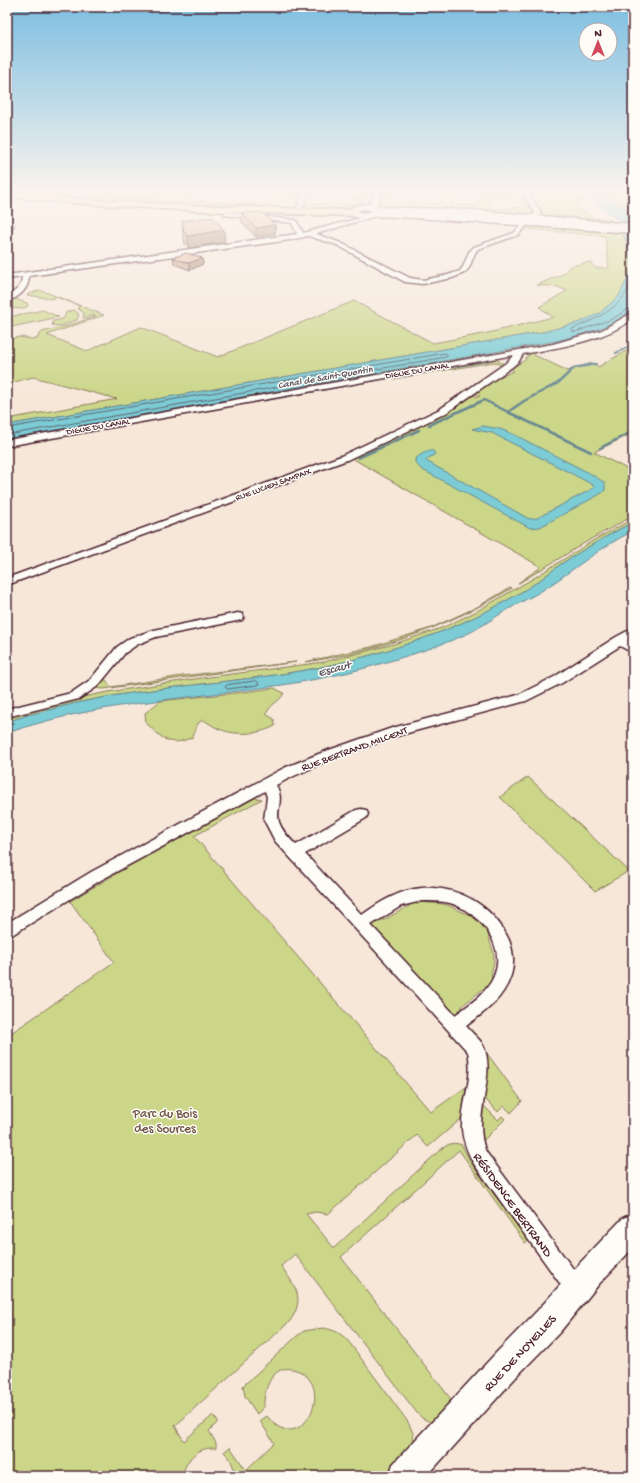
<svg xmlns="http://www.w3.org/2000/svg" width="640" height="1483" viewBox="0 0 640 1483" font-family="'Gochi Hand',sans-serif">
	<rect width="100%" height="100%" fill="#f6e7d9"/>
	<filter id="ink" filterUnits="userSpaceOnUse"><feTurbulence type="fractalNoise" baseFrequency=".025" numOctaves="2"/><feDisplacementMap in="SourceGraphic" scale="8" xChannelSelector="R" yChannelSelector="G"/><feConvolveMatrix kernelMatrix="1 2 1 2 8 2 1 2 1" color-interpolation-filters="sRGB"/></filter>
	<g filter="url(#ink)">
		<g fill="#cbd689" stroke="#8a7a5a">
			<path d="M7 191H20L105 199 225 207 128 204Z"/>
			<path d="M48 191 90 193 93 191H193L188 200 255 204 259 206 135 199Z"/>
			<path d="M216 191H281L301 194 299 199Z"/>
			<path d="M381 191H391L388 201 439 204 444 197 431 192 456 191 460 194 453 196 452 206H457V205L477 206 478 198H488V194L462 191H519L530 205C526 205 523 205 520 202H523V200L520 196 486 199 492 209 531 207 533 215V217L383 208 376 204Z"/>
			<path d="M526 191H567L575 198 587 197 589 199 578 200 581 201 575 204 582 212H587L593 218 609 219 616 223 539 217 541 209Z"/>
			<path d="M602 191H633L631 211 626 212Z"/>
			<path d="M366 195H368C360 212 320 208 303 208L305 203 344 205V203L354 204 355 199H351Z"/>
			<path d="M530 224 622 231 630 252 632 269 619 296 600 313 581 322 543 332 7 425V419L117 399 33 377 7 384V339L20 337 31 339 38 338 39 335 42 332 70 325 96 316 94 315 83 318 84 313 77 308 80 306 56 297 52 299 27 295 40 290 104 315 47 335 87 351 141 327 218 357 354 301 433 343 488 333 553 317 539 307 567 291 558 287 537 285 563 274 570 266 590 262 595 268H609L605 236 526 229Z"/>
			<path d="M13 298 27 303 28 306 22 309 8 308V301Z"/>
			<path d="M43 310 59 317 7 328V324L12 320 10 319 13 316Z"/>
			<path d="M74 310 79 314 77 320 60 326 52 325 53 321 63 319 66 314 65 313Z"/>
			<path d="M626 351H633V433L594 452 633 472V516L591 539 519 583H518L541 567 350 457 423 424 470 394 478 397 480 396 472 392 492 378 495 379 514 371 511 369 525 360 526 359 525 358 529 355V352H534V355L568 371 592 363 597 364 596 365 598 367Z"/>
			<path d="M493 353 487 355 7 441V439Z"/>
			<path d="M492 357 504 364 501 365 494 362 393 379 395 375Z"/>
			<path d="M633 519V522C608 535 584 549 561 564 550 572 540 581 528 588 469 625 404 648 336 664 242 685 145 684 52 709 37 713 21 716 7 722V717L78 698 108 692 187 680 324 662 394 644 444 627 477 611 534 578 594 540Z"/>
			<path d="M511 587 512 588C449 626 378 652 305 662L371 647 431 628 477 607Z"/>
			<path d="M296 662 103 689 97 688 95 686 103 676 111 687 182 676Z"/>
			<path d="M274 688 284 693C278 704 273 701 266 714L274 719 275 726C258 735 234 736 217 728 212 726 208 722 203 720L198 723 193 737C168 748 164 739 146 723L145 713 160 701 244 692Z"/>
			<path d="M528 777 629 871 595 891 500 797Z"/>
			<path d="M255 798 262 799 194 836 431 1112 466 1087 461 1119 428 1147 417 1135 328 1214 316 1212 306 1214 334 1248 439 1151C447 1145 451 1141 462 1145L471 1163 528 1241 525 1243 459 1150 341 1257 457 1407 434 1424 422 1418 417 1413 295 1254 281 1266C295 1286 306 1298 290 1321L175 1426 184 1441 213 1415 218 1422 209 1431 216 1443V1448C197 1447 187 1458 182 1476H7V1036L114 962 70 901 131 865Z"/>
			<path d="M417 899C426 905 437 902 447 905 457 908 467 917 477 915L488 927C486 938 494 947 494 958 494 968 489 974 493 983L491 987 484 988 462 1006 463 1012 458 1015 453 1014 372 926V923L377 919 384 920 409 906 412 900Z"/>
			<path d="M483 1048 522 1101 511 1113 504 1106 498 1112 481 1095Z"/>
			<path d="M480 1102 498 1120 502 1116 505 1119 480 1144 561 1254 559 1256 479 1145 476 1129Z"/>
			<path d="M323 1328C335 1330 341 1333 349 1342L408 1422 413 1433 415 1448 392 1476H235C234 1466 231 1459 224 1452L230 1447 246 1470 274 1443 260 1421 267 1416C301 1461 338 1384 296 1370 273 1362 263 1389 264 1407L257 1414 245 1396 243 1386 297 1336 304 1331Z"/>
		</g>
		<g fill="#7bccd6" stroke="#678792">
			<path d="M586 191H602L628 212 631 211 633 191V309C611 328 583 334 556 341L7 439V425L543 332 581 322 600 313 619 296 632 269 630 252 618 219 614 218Z"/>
			<path d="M483 426 500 429 513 434 591 474 605 483V490L602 493 540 527 530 528 421 469 415 462V459C420 455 427 450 433 451L435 454 426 460 428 462 529 519 537 518 594 488 593 485 580 478 492 433 472 429Z"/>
			<path d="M633 522V531C602 546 575 569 546 588 536 595 524 600 514 606 499 614 486 624 471 632 439 647 404 657 369 667 250 700 124 692 7 733V722C21 716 37 713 52 709 145 684 242 685 336 664 404 648 469 625 528 588 540 581 550 572 561 564 584 549 608 535 633 522Z"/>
		</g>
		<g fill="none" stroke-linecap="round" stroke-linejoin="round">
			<g stroke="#5e646f" stroke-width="1">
				<path d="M633 276C630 283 627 293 622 299 609 314 590 321 572 329L571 331 575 332 612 319 633 306"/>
				<path d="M7 428 445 353 448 355 446 357 7 435"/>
				<path d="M257 681 259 683 258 685 227 689 225 687 227 685Z"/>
			</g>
			<g stroke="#678792" stroke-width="2.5">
				<path d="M616 353 630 346"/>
				<path d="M396 377 489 360"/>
				<path d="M265 400 386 378"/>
				<path d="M508 412 591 452"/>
				<path d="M429 425 484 400 508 412 524 401 558 383 574 368 595 364"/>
				<path d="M600 448 633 431"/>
				<path d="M358 458 419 430"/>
			</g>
			<g stroke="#4a1f2b" stroke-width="3">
				<g id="street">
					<path d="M304 191H310L302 208H298L297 207Z"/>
					<path d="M455 191H463L467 194 464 196Z"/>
					<path d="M522 191H528L541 213 538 217 533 216 535 213Z"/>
					<path d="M226 212 296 220 303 233 372 215V217L316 234 341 243 410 278 423 280 448 275 460 271 463 267 469 252 474 247 514 233 523 223 528 224 518 235 478 249 475 253 469 268 464 273 452 278 423 284 405 282 337 245 308 236 290 240 29 276C29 289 19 298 7 301V296C15 291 22 288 22 277L7 279V275L297 234 292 223 224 215V213Z"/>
					<path d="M7 221 14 226 7 231Z"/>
					<path d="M630 314H633V319C601 342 560 347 523 354L519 361 512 367 446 413 347 460 7 585V578L341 456 440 409 506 363 514 355 7 446V440L553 344 602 330Z"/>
					<path d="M238 613 242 614 244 617 242 620 156 637 138 644 125 653 98 686 79 699 7 717V709L71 693 90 680 117 647 130 638 154 630Z"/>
					<path d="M633 628V637L628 640 633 643V653L620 646 562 683 526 701 400 735 336 757 294 776 276 785C285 801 275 808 279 822 282 831 290 839 296 845L356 810 361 809 366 810 368 814 366 818 305 854 362 915C380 902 399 890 422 888 458 886 491 905 507 936 513 947 515 963 511 975 504 998 485 1012 466 1026 471 1032 477 1037 481 1042 500 1071 470 1115 486 1152L583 1282 586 1289 583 1296 576 1299 569 1296 474 1164C468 1153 463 1142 462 1129 461 1103 474 1079 468 1052L275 841 264 820 267 797 265 791 101 880 7 938V923L91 872 284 768 326 751 392 728 518 695 554 677 616 637ZM422 901C431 901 441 901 450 903 479 912 507 945 494 976 487 993 469 1005 455 1015L371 925 401 906Z"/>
				</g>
			</g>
			<g stroke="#4a1f2b" stroke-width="3">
				<g id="secondary">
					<path d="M375 191H383L377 203 379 207 475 210 633 224V233L415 218 376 216 363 219 352 216 347 211C353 205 361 204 369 204ZM364 209 372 211 363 213 357 211Z"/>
					<path d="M633 1214V1248L599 1284 560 1332 517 1376 427 1476H389L393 1464 495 1354 538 1310 579 1264 623 1218Z"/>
				</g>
			</g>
			<g stroke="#4a1f2b" stroke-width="3">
				<path id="primary" d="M7 191 82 199 180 205 353 210 358 213 353 216C237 213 122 209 7 197Z"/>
			</g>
			<use href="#street" fill="#fdfcf7" fill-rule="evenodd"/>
			<use href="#secondary" fill="#fdfcf7" fill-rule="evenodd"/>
			<use href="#primary" fill="#fddcac" fill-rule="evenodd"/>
		</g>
		<g fill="#c49c7f" stroke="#4a1f2b">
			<path d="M242 213 275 225V234L256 237 242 222Z"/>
			<path d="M182 221 225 242 189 248 185 244 183 232Z"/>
			<path d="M173 258H202L203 264 190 270 174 264Z"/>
		</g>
		<g fill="#a07f68" stroke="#4a1f2b">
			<path d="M275 225V234L256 237V228Z"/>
			<path d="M224 230 225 242 189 248 188 236Z"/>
			<path d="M202 258 203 264 190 270 189 263Z"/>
		</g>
		<g fill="#e4b594" stroke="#4a1f2b">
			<path d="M262 212 275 225 256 228 242 213Z"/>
			<path d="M213 217 224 230 188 236 184 232 182 221Z"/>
			<path d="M186 253 202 258 189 263 173 258Z"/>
		</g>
	</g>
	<linearGradient id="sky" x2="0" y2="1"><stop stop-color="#7cbee1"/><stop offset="0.48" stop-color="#fbf4ee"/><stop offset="1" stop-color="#fbf4ee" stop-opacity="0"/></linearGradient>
	<rect width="640" height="399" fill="url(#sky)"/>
	<g text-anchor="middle" stroke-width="3" stroke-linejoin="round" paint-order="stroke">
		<g font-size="9" fill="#4a1f2b" stroke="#fdfcf7">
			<text transform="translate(417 370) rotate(-10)" y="3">DIGUE DU CANAL</text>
			<text transform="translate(98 426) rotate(-10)" y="3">DIGUE DU CANAL</text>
			<text transform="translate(273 484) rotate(-20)" y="3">RUE LUCIEN SAMPAIX</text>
		</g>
		<g font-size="10" font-style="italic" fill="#59535e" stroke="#fdfcf7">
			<text transform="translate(325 376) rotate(-10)" y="4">Canal de Saint-Quentin</text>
		</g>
		<g font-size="11" fill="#4a1f2b" stroke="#fdfcf7">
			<text transform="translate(354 748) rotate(-20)" y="4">RUE BERTRAND MILCENT</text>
		</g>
		<g font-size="12" font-style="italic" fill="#59535e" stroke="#fdfcf7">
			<text transform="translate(334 668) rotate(-15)" y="4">Escaut</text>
		</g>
		<g font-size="13" fill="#715647" stroke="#fdfcf7">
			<text x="165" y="1117">Parc du Bois<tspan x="165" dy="15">des Sources</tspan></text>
		</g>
		<g font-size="13" fill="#4a1f2b" stroke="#fdfcf7">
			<text transform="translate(514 1204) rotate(54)" y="5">RÉSIDENCE BERTRAND</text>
			<text transform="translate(519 1352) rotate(-47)" y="5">RUE DE NOYELLES</text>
		</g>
	</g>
	<rect width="640" height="1483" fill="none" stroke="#fdfcf7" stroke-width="24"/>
	<rect x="12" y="12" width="616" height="1459" fill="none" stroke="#4a1f2b" stroke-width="1.5" filter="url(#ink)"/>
	<g transform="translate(598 42)"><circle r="19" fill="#fdfcf7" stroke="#b5a4a5"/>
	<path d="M0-3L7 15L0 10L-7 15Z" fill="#d1495b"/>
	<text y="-6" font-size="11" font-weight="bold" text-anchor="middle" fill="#4a1f2b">N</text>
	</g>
</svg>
